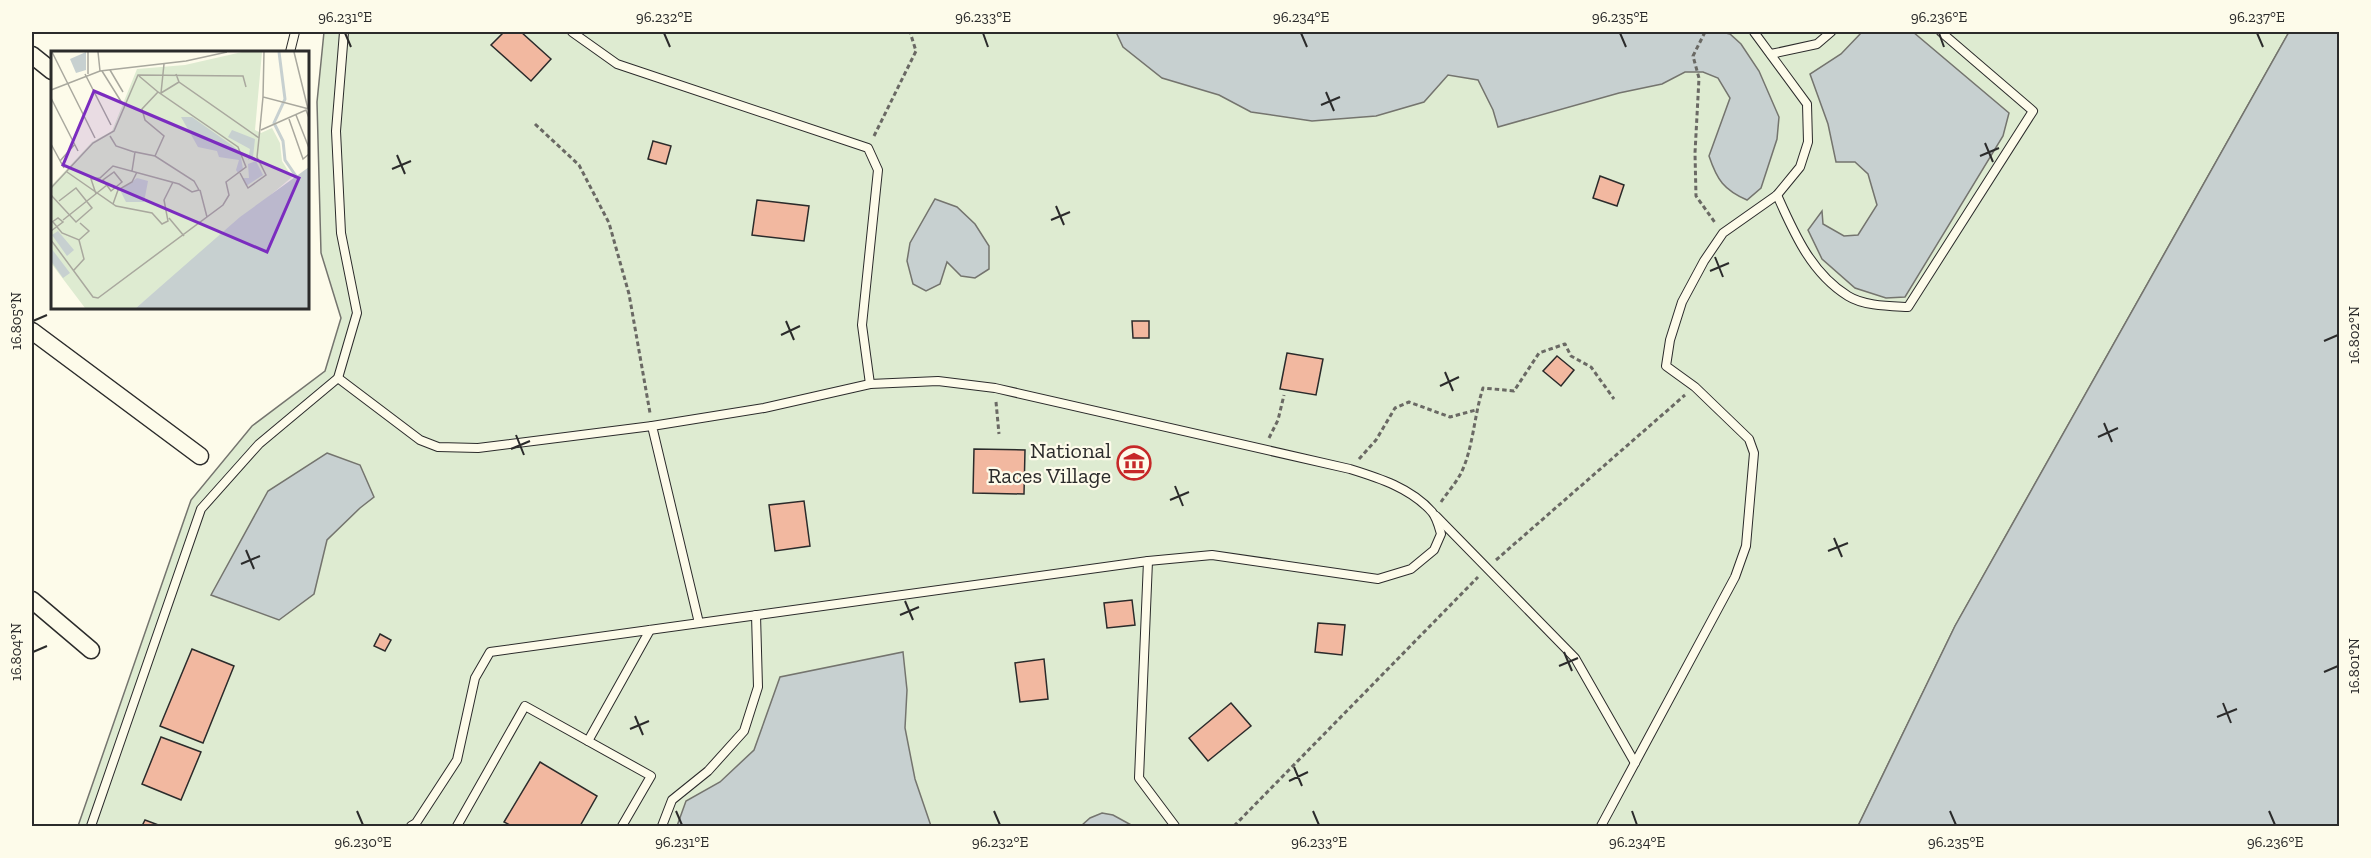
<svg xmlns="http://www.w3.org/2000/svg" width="2371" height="858" viewBox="0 0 2371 858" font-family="'Zilla Slab',serif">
	<rect width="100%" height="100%" fill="#fdfbea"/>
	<path fill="#deebd1" stroke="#74746e" stroke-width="1.5" d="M324 32H2289L1955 626 1858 826H78L191 500 252 426 325 371 341 318 321 253 317 102Z"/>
	<g fill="#c7d0d0" stroke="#74746e" stroke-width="1.5">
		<path d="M1116 32H1721L1730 34 1741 44 1759 71 1779 117 1777 139 1761 188 1747 200C1724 190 1717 180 1709 156L1730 98 1718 78 1703 72H1685L1662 84 1619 93 1498 127 1493 110 1478 80 1448 75 1424 102 1376 116 1312 121 1251 112 1219 95 1162 78 1123 47Z"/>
		<path d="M1862 32H1913L2009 113 2003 136 1905 297 1886 298 1855 288 1822 259 1808 230 1822 211 1823 224 1844 236 1858 235 1877 205 1868 174 1855 162H1836L1828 124 1810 74 1841 54Z"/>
		<path d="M2289 32H2339V826H1858L1955 626Z"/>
		<path d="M935 199 957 207 975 224 989 246V269L975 278 961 276 947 262 940 284 926 291 913 284 907 261 910 243Z"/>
		<path d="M327 453 360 465 374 497 360 508 327 540 314 594 279 620 211 595 268 491Z"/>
		<path d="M903 652 907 690 905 728 915 779 931 826H677L686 801 720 782 754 750 780 677Z"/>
		<path d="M1102 813 1113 815 1133 826H1081L1090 818Z"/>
	</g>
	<g fill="#f2b8a0" stroke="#2b2b2b" stroke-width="1.5">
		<path d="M504 32H521L551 59 531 81 491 45Z"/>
		<path d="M653 141 671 146 666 164 648 159Z"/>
		<path d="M1600 176 1624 185 1617 206 1593 198Z"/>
		<path d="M757 200 809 206 804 241 752 235Z"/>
		<path d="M1132 321H1149V338H1133Z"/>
		<path d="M1287 353 1323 359 1316 395 1280 389Z"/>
		<path d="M1557 356 1574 370 1561 386 1543 371Z"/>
		<path d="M974 449 1025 450 1024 494 973 493Z"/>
		<path d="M804 501 810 546 775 551 769 505Z"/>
		<path d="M1132 600 1135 625 1107 628 1104 603Z"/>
		<path d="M1318 623 1345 625 1342 655 1315 652Z"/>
		<path d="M380 634 391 640 385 651 374 646Z"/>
		<path d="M192 649 234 666 203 743 160 726Z"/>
		<path d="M1044 659 1048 699 1020 702 1015 663Z"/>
		<path d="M1231 703 1251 726 1208 761 1189 738Z"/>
		<path d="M161 737 201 752 181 800 142 784Z"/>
		<path d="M540 762 597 796 580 826H512L504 822Z"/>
		<path d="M145 820 161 826H142Z"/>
	</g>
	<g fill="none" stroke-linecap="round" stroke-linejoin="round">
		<g stroke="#2b2b2b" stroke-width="10">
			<g id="lane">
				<path d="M572 32 617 64 868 148 878 170 862 325 870 384"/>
				<path d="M290 52 295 32"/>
				<path d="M1771 54 1817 44 1831 32"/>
				<path d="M1777 195C1794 233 1811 273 1848 296 1864 306 1889 306 1908 307L2033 111 1941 32"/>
				<path d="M338 378 420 440 438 447 478 448 652 426"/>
				<path d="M1436 516 1575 658 1635 763"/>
				<path d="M1148 561 1139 778 1175 826"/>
				<path d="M588 741 650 630"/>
				<path d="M91 826 201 509 259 444 338 378 357 313 341 233 336 131 344 32"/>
				<path d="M411 826 416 823 457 760 475 678 490 652 1148 561 1212 555 1378 579 1411 569 1434 550 1441 534C1439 527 1437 518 1432 512 1411 488 1379 478 1350 469L995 388 938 381 870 384 764 408 652 426 699 623"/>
				<path d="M457 826 525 706 651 776 622 826"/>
				<path d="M662 826 672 800 708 771 744 731 758 687 756 615"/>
				<path d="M1601 826 1735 577 1746 546 1754 453 1749 439 1695 387 1666 366 1670 340 1682 302 1704 261 1723 233 1777 195 1800 167 1808 142 1807 104 1754 32"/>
			</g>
		</g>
		<g stroke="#2b2b2b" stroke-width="19">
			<g id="street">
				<path d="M32 55 52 71"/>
				<path d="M32 331 200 456"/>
				<path d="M32 600 91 650"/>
			</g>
		</g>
		<g stroke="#6a6964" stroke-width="3" stroke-dasharray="4.5 3" stroke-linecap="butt">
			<path d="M1705 32 1693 56 1699 78 1695 153 1696 196 1716 224"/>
			<path d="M535 124 579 165 609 223 629 294 650 413"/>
			<path d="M874 136 916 51 910 32"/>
			<path d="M996 402 999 434"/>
			<path d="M1269 438 1278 420 1284 395"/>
			<path d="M1359 459 1376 440 1395 408 1409 402 1450 417 1476 410"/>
			<path d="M1441 502C1447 493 1455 484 1460 475 1473 451 1474 415 1483 388L1514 391 1539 353 1565 344 1571 356 1591 367 1614 399"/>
			<path d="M1496 560 1685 395"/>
			<path d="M1234 826 1478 577"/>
		</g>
		<use href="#lane" stroke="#fdfbea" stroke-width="8"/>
		<use href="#street" stroke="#fdfbea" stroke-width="16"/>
	</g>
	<path fill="none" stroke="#2b2b2b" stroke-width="2" d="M345 33 351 47M664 33 670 47M983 33 988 47M1301 33 1307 47M1620 33 1626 47M1939 33 1944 47M2257 33 2263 47M1326 92 1334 111M1321 105 1340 97M1985 143 1993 162M397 155 405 174M1980 156 1999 148M392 169 411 161M1056 206 1064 225M1051 220 1070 212M1715 257 1723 277M1710 271 1729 263M33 321 47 315M786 321 794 340M781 335 800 326M2324 341 2338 335M1445 372 1453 391M1440 386 1459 377M2104 423 2112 442M516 435 524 455M2098 437 2118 428M511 449 530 441M1175 486 1183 506M1170 500 1189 492M1834 538 1842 557M246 550 254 569M1828 551 1848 543M241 564 260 556M905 601 913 620M900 615 919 607M33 652 47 646M1564 652 1572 671M1559 666 1578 658M2324 672 2338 666M2223 703 2231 723M635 716 643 735M2217 717 2237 709M630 729 649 721M1294 767 1302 786M1289 781 1308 772M357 811 363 825M676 811 682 825M994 811 1000 825M1313 811 1319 825M1632 811 1637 825M1950 811 1956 825M2269 811 2275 825"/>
	<defs>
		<g id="museum-ring" transform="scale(1.725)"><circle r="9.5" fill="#fdfbea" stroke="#c62828" stroke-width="1.5"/><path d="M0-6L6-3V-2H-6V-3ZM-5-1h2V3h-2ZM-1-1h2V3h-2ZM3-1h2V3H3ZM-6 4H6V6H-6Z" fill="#c62828"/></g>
	</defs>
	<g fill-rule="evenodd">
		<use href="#museum-ring" x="1134" y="463"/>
	</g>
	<g text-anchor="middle" stroke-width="4.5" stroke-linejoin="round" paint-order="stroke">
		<g font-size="22" fill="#2b2b2b" stroke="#fdfbea" text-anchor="end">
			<text x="1111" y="458">National<tspan x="1111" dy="25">Races Village</tspan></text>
		</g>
	</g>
	<g transform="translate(51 51)">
		<rect width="258" height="258" fill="#fdfbea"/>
		<path d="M191 1H211L204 79 210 82 221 77 229 92 231 110 241 126 85 257H34L0 212V135L41 91 61 80 86 18 134 14Z" fill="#deebd1"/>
		<path d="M35 1V19L25 22 19 8ZM130 66H141L182 95 189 101 192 118 187 122 185 119 188 109 168 106 166 100 147 96ZM181 79 204 88 202 106 197 109 199 98 177 86ZM205 110 212 124 195 135 191 127H198L197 113ZM258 116V257H85L189 166ZM86 127 97 130 93 151H75L69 139ZM7 180 23 199 16 205 1 184ZM0 197 19 222 12 227 0 210Z" fill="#c7d0d0"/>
		<path fill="none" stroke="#c7d0d0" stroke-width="3" d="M228 1 234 48 223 72 232 90 234 109 247 128"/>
		<path fill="none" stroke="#a9a89e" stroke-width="1.5" d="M1 1 44 87M47 1 49 20M213 1 212 46 258 58M243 1 257 58M59 19 72 41M51 20 71 52M34 23 60 74M37 23V1M125 23 128 31 208 87 206 106 215 124 197 137 189 122M88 25 107 41M0 39 49 20 135 10 176 1M110 42 113 13M110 42 128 31M0 47 27 100M245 64 258 97M238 68 252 108 258 103M210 79 255 59 258 67M59 85 65 95 83 101M208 87 212 46M0 93 13 117M9 110 24 93M16 121 65 155 101 162 111 173 117 170 113 149 122 131M63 121 71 131 60 140 52 129ZM0 137 42 92 63 80 87 24 192 25 195 36M149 139 156 166M45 143 40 128 49 127 62 115 128 133 141 141 148 139 143 130 104 105 84 101 81 120M0 144 25 171 41 157 25 137 8 150M62 153 67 139 81 131 86 121M118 167 133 185M12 169 56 134M2 171 11 182 28 189 38 180 29 172M0 180 12 171 7 167 1 171M0 189 42 246 47 247 172 154 178 144 175 131 195 116 187 96 107 41 91 58 94 69 113 85 104 105M23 219 33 208 28 189"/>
		<path fill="#7b2cbf" fill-opacity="0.15" stroke="#7b2cbf" stroke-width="3" d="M43 40 248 127 216 201 12 114Z"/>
		<rect width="258" height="258" fill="none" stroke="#2b2b2b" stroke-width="3"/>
	</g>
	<rect width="2371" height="858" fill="none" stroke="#fdfbea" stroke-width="66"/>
	<rect x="33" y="33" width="2305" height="792" fill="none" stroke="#2b2b2b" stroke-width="2"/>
	<g font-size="15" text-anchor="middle" fill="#2b2b2b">
		<text x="345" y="22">96.231°E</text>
		<text x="664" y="22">96.232°E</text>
		<text x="983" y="22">96.233°E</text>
		<text x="1301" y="22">96.234°E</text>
		<text x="1620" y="22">96.235°E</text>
		<text x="1939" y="22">96.236°E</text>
		<text x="2257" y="22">96.237°E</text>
		<text transform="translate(16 321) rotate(-90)" y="5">16.805°N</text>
		<text transform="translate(2354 335) rotate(-90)" y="5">16.802°N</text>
		<text transform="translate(16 652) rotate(-90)" y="5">16.804°N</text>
		<text transform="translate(2354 666) rotate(-90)" y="5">16.801°N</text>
		<text x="363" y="847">96.230°E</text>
		<text x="682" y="847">96.231°E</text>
		<text x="1000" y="847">96.232°E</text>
		<text x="1319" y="847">96.233°E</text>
		<text x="1637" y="847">96.234°E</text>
		<text x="1956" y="847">96.235°E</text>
		<text x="2275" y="847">96.236°E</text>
	</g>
</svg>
